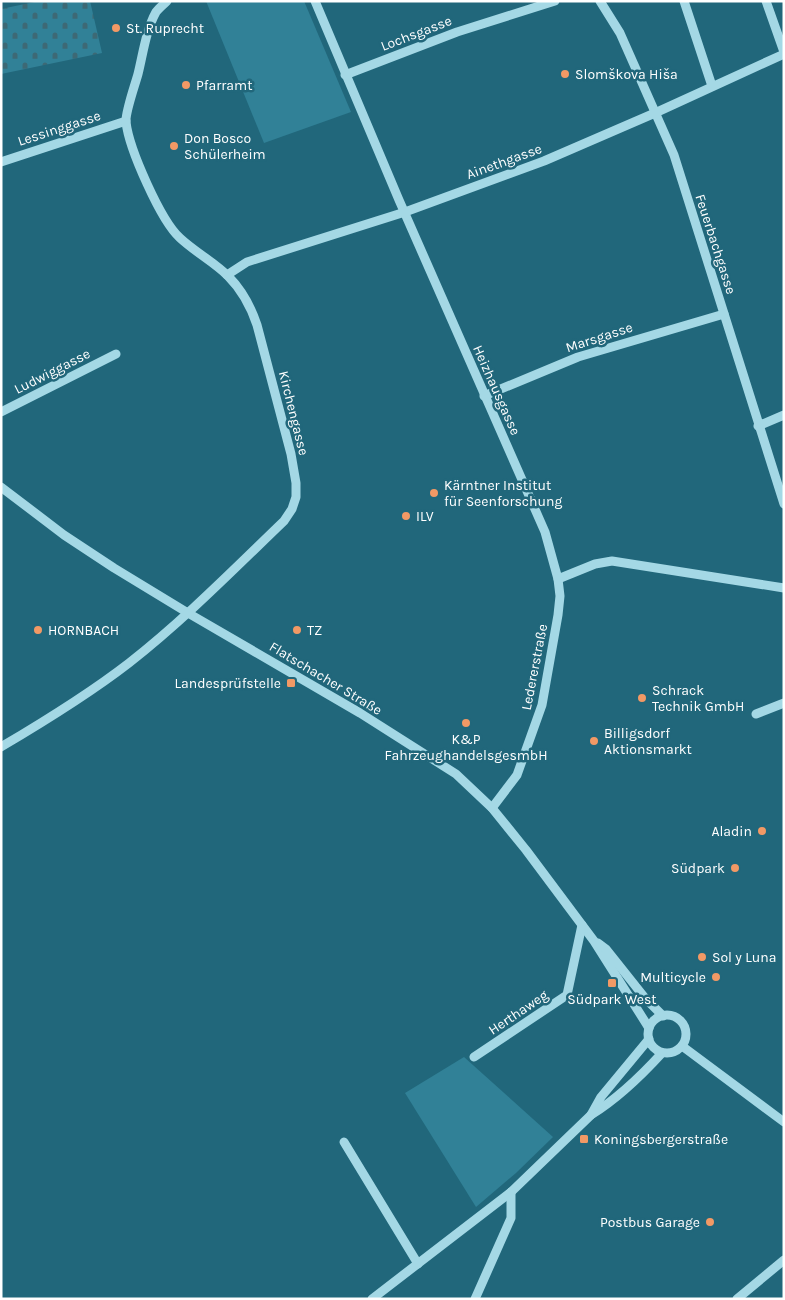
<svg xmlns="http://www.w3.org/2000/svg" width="785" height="1300" viewBox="0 0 785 1300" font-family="Karla,sans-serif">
	<defs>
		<pattern id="cemetery-stones" width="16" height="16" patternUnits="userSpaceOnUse" patternTransform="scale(1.25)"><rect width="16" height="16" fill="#318197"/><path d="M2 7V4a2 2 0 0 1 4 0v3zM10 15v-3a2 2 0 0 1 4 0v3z" fill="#3d6975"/></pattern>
	</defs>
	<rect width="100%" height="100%" fill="#21677b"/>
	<g fill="#318197">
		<path d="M206 1H304L351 112 264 143Z"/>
		<path d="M464 1057 553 1137 516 1173 476 1207 405 1093Z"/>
	</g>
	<path fill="url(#cemetery-stones)" d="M39 1H90L102 53 1 74V9Z"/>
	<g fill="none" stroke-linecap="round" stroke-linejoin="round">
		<g stroke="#a4d8e5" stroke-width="9">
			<path d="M315 1 399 200 545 532 558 579 595 564 612 561 784 588"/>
			<path d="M600 1 620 33 674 155 784 504"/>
			<path d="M684 1 712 86"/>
			<path d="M766 1 784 52"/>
			<path d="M345 75 457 32 555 1"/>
			<path d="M1 162 126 121"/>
			<path d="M227 275 247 262 405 212 544 161 655 113 784 54"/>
			<path d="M484 396 578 357 724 314"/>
			<path d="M1 412 116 354"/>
			<path d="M758 426 784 415"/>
			<path d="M1 487 64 535 114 568 188 613 360 713 456 774 492 808 526 850 594 941 649 1028"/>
			<path d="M756 714 784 703"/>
			<path d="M1 747C45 721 89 694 129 663 184 620 234 569 284 521L292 509 296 497V483L291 454 257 325C251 307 242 290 228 276 214 262 195 252 180 238 161 221 129 149 126 122 125 113 135 85 138 74 143 54 146 30 156 12 159 8 163 5 167 1"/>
			<path d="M492 808 517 775 542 705 558 615 560 596 558 579"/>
			<path d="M598 943 606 949 645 998 663 1016"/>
			<circle cx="667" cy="1034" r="19"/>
			<path d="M682 1046 784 1122"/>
			<path d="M474 1057 567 995 582 925"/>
			<path d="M591 1115 601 1097 649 1039"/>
			<path d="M344 1142 418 1264"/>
			<path d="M372 1299 511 1192 591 1115C617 1099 641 1076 662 1053"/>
			<path d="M475 1299 511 1218V1192"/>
			<path d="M737 1299 784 1260"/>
		</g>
	</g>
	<g fill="#f29965" stroke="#21677b" stroke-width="2">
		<circle cx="116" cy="28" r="5"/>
		<circle cx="565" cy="74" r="5"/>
		<circle cx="186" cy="85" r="5"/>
		<circle cx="174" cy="146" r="5"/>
		<circle cx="434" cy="493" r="5"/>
		<circle cx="406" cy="516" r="5"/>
		<circle cx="38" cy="630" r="5"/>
		<circle cx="297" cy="630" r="5"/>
		<rect x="286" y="678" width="10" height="10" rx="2.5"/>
		<circle cx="642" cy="698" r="5"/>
		<circle cx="466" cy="723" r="5"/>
		<circle cx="594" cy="741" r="5"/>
		<circle cx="762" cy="831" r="5"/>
		<circle cx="735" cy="868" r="5"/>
		<circle cx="702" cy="957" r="5"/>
		<circle cx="716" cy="977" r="5"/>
		<rect x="607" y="978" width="10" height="10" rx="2.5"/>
		<rect x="579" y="1134" width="10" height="10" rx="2.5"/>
		<circle cx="710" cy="1222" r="5"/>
	</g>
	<g text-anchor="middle" stroke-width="5" stroke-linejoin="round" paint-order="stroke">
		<g font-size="14" fill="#fff" stroke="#21677b" text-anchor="start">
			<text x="126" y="33">St. Ruprecht</text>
			<text x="575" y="79">Slomškova Hiša</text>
			<text x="196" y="90">Pfarramt</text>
			<text x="184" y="143">Don Bosco<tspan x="184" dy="16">Schülerheim</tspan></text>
			<text x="444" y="490">Kärntner Institut<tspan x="444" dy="16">für Seenforschung</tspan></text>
			<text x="416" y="521">ILV</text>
			<text x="48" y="635">HORNBACH</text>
			<text x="307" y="635">TZ</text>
			<text x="281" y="688" text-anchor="end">Landesprüfstelle</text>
			<text x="652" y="695">Schrack<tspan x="652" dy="16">Technik GmbH</tspan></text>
			<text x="604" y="738">Billigsdorf<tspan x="604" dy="16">Aktionsmarkt</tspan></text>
			<text x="466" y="744" text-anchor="middle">K&amp;P<tspan x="466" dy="16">FahrzeughandelsgesmbH</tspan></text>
			<text x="752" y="836" text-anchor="end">Aladin</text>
			<text x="725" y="873" text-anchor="end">Südpark</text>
			<text x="712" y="962">Sol y Luna</text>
			<text x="706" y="982" text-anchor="end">Multicycle</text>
			<text x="612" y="1004" text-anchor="middle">Südpark West</text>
			<text x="594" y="1144">Koningsbergerstraße</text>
			<text x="700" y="1227" text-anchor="end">Postbus Garage</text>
		</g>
		<g font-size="14" fill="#fff" stroke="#21677b">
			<text transform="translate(416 33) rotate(-21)" y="5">Lochsgasse</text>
			<text transform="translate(59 128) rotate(-18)" y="5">Lessinggasse</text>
			<text transform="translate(504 161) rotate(-20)" y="5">Ainethgasse</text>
			<text transform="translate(716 244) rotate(72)" y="5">Feuerbachgasse</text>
			<text transform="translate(599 337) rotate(-18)" y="5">Marsgasse</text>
			<text transform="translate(52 371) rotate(-27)" y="5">Ludwiggasse</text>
			<text transform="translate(497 390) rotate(66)" y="5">Heizhausgasse</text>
			<text transform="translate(294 413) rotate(76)" y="5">Kirchengasse</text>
			<text transform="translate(534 667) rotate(-79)" y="5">Ledererstraße</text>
			<text transform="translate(326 678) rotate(31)" y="5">Flatschacher Straße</text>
			<text transform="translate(518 1012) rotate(-34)" y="5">Herthaweg</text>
		</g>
	</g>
	<rect width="785" height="1300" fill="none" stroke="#ffffff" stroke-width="5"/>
</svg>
